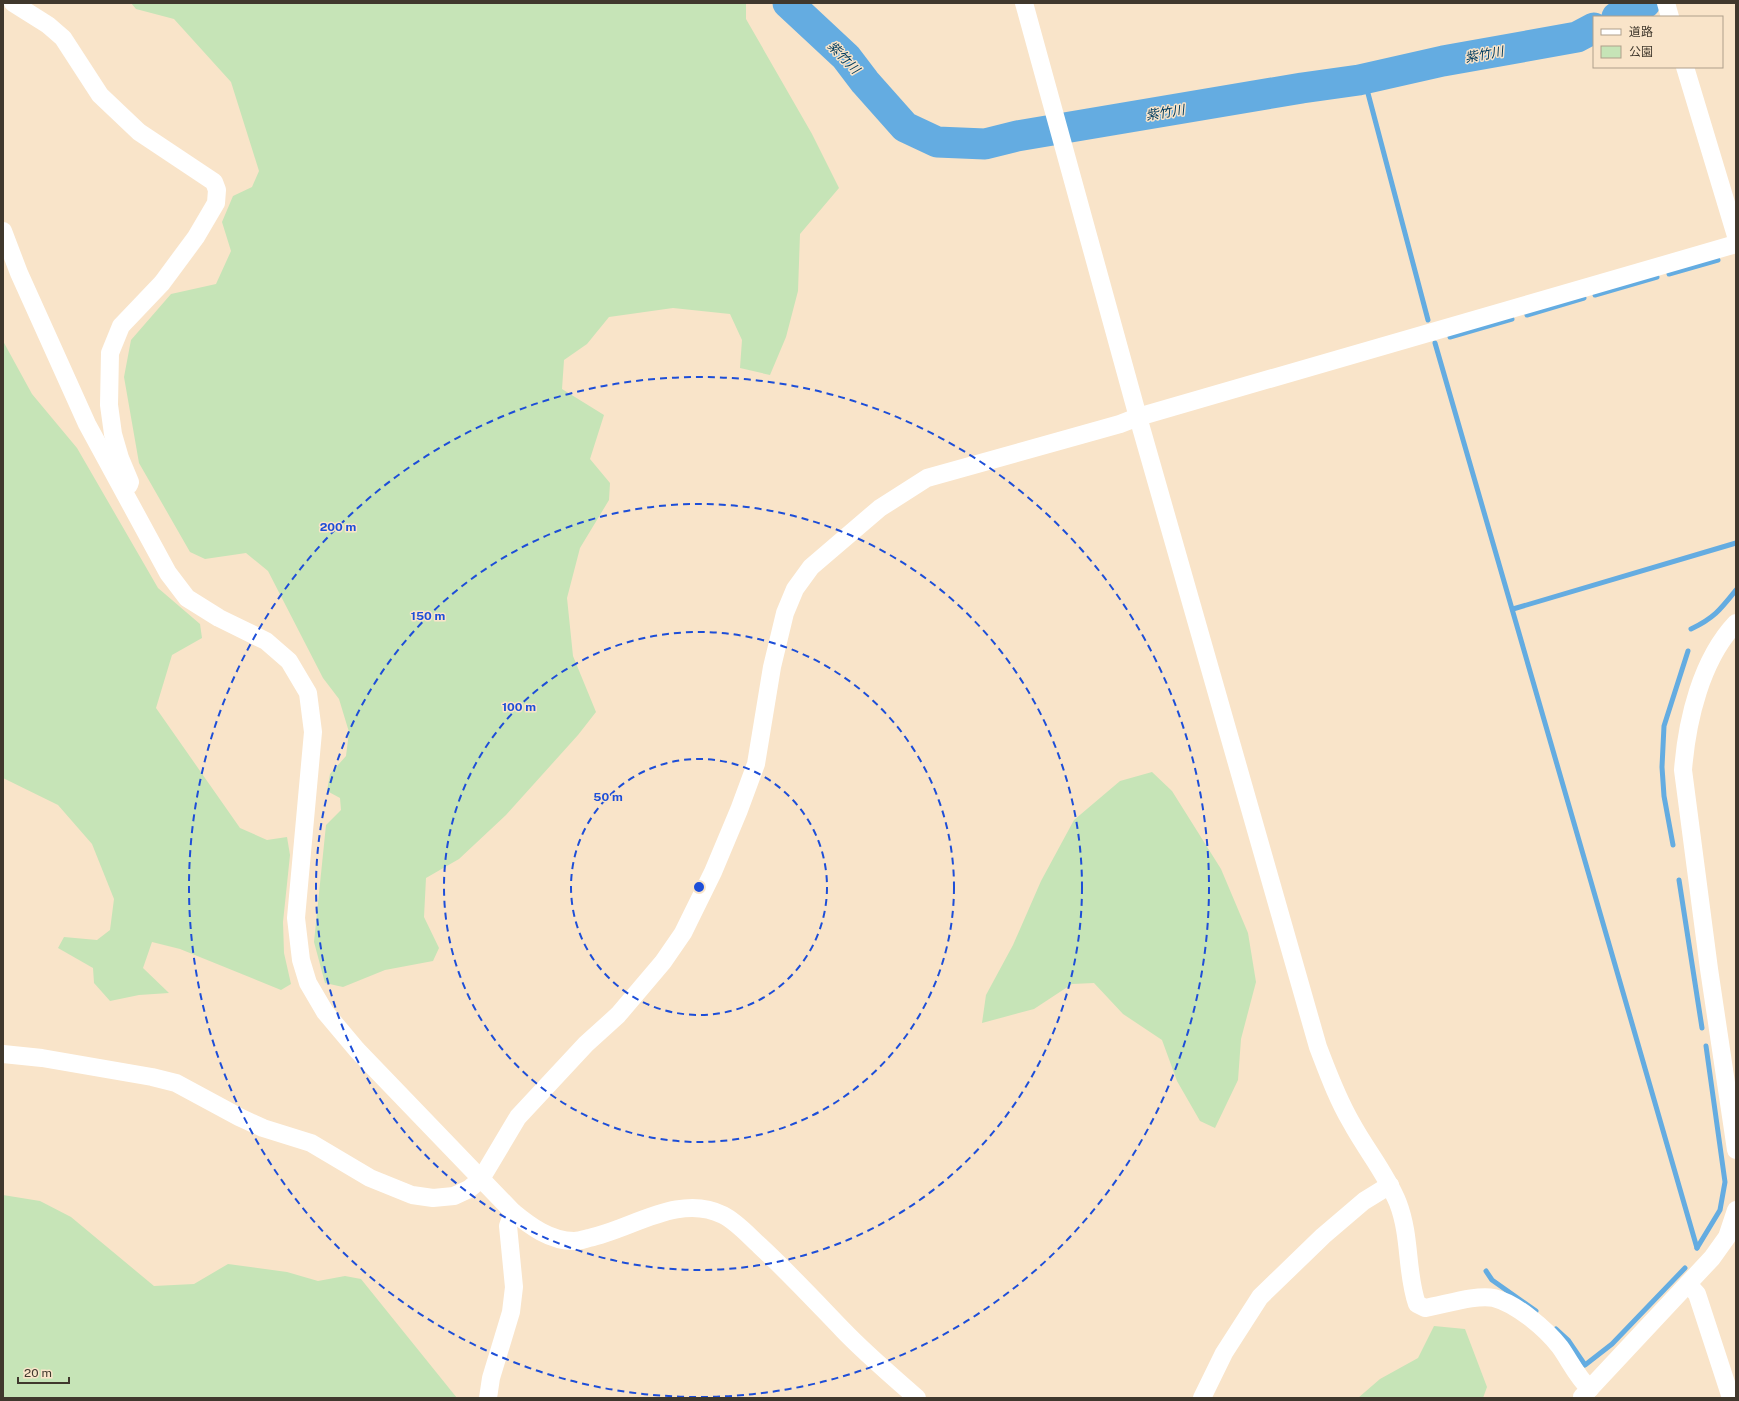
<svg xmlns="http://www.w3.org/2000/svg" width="1739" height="1401" viewBox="0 0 1739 1401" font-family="'Public Sans','Noto Sans JP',sans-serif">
	<rect width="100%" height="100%" fill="#f9e4c9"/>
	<g fill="#c6e4b7">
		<path d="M131 3H746V19L812 134 839 188 800 234 798 291 786 337 770 375 740 368 742 340 730 314 673 308 609 317 587 344 564 360 562 389 604 415 590 459 610 483 609 500 580 548 567 598 573 656 596 712 578 735 506 815 459 859 426 878 424 917 439 948 433 961 385 970 343 987 325 983 314 942 326 825 341 810 340 798 327 791 330 774 346 756 349 732 339 699 323 678 268 571 246 553 205 559 190 552 139 463 124 377 131 340 171 294 216 284 231 251 222 222 233 196 252 187 259 171 231 82 174 19 136 9Z"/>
		<path d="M3 341 32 394 77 448 158 588 200 624 202 638 172 655 156 708 240 828 267 840 287 837 290 855 283 922 284 953 291 984 281 990 180 949 152 942 143 968 169 993 139 995 110 1001 94 983 93 968 58 948 64 937 97 940 110 930 114 899 92 844 58 805 3 778Z"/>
		<path d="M1152 772 1172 791 1221 869 1248 933 1256 982 1241 1039 1238 1080 1215 1128 1200 1121 1177 1081 1162 1040 1123 1014 1094 983 1072 984 1034 1009 982 1023 986 995 1013 945 1041 881 1074 820 1120 781Z"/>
		<path d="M3 1195 40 1201 71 1217 154 1286 194 1284 228 1264 287 1272 318 1281 345 1276 361 1279 457 1398H3Z"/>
		<path d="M1434 1326 1465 1329 1487 1387 1483 1398H1358L1380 1379 1418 1358Z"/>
	</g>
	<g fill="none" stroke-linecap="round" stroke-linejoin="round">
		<g stroke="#64ace1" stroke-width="5">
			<path d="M1365 82 1428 320"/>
			<path d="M1669 274 1718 260"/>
			<path d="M1595 295 1657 277"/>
			<path d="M1527 315 1584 298"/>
			<path d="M1450 337 1512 319"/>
			<path d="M1435 343 1697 1248"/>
			<path d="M1513 609 1736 543"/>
			<path d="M1691 629C1714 618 1720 610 1736 590"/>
			<path d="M1673 845 1664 796 1662 767 1664 726 1688 651"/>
			<path d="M1679 880 1702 1028"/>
			<path d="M1697 1248 1720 1210 1725 1182 1706 1046"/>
			<path d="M1486 1271 1492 1280 1536 1311"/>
			<path d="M1556 1329 1568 1340 1585 1365 1612 1344 1685 1268"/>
		</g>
		<g stroke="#64ace1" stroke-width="31">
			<path d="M788 3 846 57 865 82 905 127 937 142 985 144 1017 136 1302 88 1359 80 1443 61 1577 37 1594 28"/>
			<path d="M1617 17 1645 3"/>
		</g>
		<g stroke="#fff" stroke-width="18">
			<path d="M13 3 48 25 63 38 100 95 139 132 214 182 217 190 216 203 196 237 162 283 121 326 110 353 109 405 113 434 120 458 130 482 129 485"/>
			<path d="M1024 3 1138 417 1318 1047C1328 1073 1337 1098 1351 1122 1366 1150 1386 1173 1398 1203 1411 1237 1406 1273 1417 1304L1425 1308C1444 1305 1476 1294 1494 1298 1517 1304 1546 1329 1560 1347 1570 1361 1577 1377 1590 1389"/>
			<path d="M1666 3 1670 17"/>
			<path d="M1685 67 1736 236"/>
			<path d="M3 231 19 273 87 424 168 573 187 598 219 618 266 641 289 661 308 693 313 732 296 918 301 960 308 983 325 1012 357 1050 513 1212C530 1226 550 1241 574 1241 579 1241 585 1239 589 1238 632 1229 679 1193 723 1215 737 1222 749 1236 760 1246 789 1273 816 1302 843 1330 866 1354 892 1376 917 1398"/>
			<path d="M1736 623C1701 660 1687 720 1683 770L1709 969 1736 1150"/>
			<path d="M3 1054 42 1058 152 1077 176 1083 239 1117 263 1128 311 1143 370 1178 412 1195 433 1198 454 1196 469 1189 481 1179 518 1117 586 1044 618 1015 663 962 683 933 713 872 739 810 756 764 772 667 785 613 795 589 811 567 880 508 927 478 1120 424 1138 417 1736 244"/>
			<path d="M1688 1284 1697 1294 1731 1398"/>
			<path d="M1582 1397 1712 1258 1727 1237 1736 1210"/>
			<path d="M488 1398 491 1378 511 1312 514 1287 508 1226 513 1212"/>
			<path d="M1202 1398 1224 1353 1260 1297 1323 1236 1364 1201 1390 1185"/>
		</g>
	</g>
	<g fill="none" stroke="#1d4ed8" stroke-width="2" stroke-dasharray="7 5">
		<circle cx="699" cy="887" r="128"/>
		<circle cx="699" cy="887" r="255"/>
		<circle cx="699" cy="887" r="383"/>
		<circle cx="699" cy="887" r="510"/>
	</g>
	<g text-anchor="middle" stroke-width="3" stroke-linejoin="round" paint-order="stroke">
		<g font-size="13" font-style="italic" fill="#003d60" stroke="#f9e4c9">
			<text transform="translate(1484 54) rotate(-10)" y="5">紫竹川</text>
			<text transform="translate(844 57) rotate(46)" y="5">紫竹川</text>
			<text transform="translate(1165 112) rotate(-9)" y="5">紫竹川</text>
		</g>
	</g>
	<circle cx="699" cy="887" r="6" fill="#1d4ed8" stroke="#f9e4c9" stroke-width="2"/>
	<g font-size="12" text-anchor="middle" font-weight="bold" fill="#1d4ed8" stroke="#f9e4c9" stroke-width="3" stroke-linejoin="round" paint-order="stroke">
		<text x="338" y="531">200 m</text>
		<text x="428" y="620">150 m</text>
		<text x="519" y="711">100 m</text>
		<text x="608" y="801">50 m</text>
	</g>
	<rect width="1739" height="1401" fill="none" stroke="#40382d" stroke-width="8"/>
	<rect x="1593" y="16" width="130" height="52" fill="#f9e4c9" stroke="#af9f8b"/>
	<rect x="1601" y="29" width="20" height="6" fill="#ffffff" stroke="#af9f8b"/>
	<text x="1629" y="36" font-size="12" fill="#40382d">道路</text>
	<rect x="1601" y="46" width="20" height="12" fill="#c6e4b7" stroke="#af9f8b"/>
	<text x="1629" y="56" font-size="12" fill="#40382d">公園</text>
	<path d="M18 1377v6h51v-6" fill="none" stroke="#40382d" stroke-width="2"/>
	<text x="24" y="1377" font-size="12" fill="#40382d" stroke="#f9e4c9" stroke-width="3" paint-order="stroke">20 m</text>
</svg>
